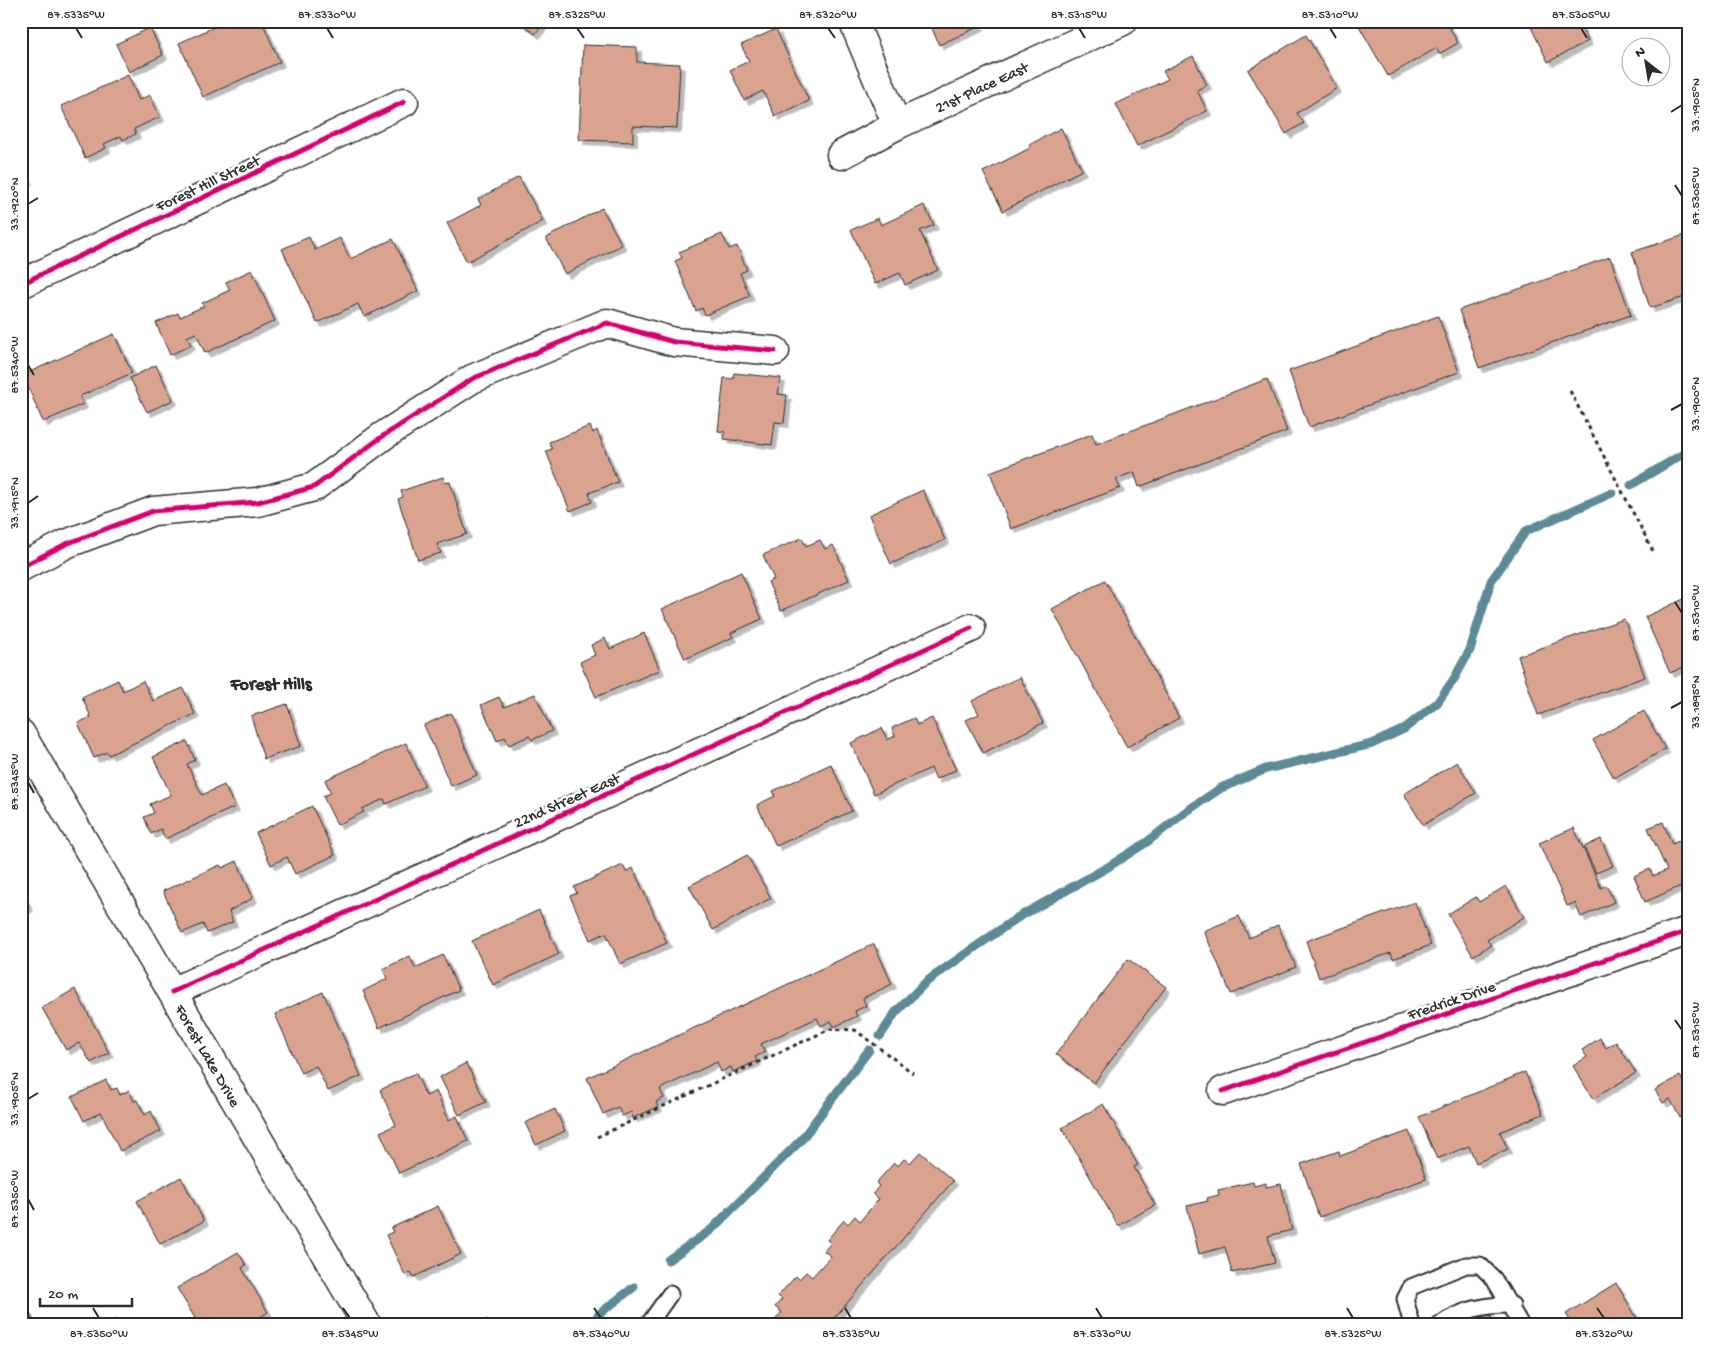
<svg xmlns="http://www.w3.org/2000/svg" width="1709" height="1346" viewBox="0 0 1709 1346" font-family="'Gochi Hand',sans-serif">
	<defs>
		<filter id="shadow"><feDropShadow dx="4.5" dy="4.5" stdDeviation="0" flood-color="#0004"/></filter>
	</defs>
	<rect width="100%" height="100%" fill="#fff"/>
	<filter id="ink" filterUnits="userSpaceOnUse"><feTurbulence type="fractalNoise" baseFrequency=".02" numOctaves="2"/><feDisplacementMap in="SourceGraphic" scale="10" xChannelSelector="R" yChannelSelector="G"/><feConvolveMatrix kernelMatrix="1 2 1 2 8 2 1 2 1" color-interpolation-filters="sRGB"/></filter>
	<g filter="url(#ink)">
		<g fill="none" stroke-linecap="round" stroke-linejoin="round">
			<g stroke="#5c8a95" stroke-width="9">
				<path d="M1631 485 1688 451"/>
				<path d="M880 1036 896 1012 926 982 957 960 1017 918 1108 867 1147 842 1184 813 1221 788 1266 769 1372 744 1404 729 1437 703 1454 679 1470 650 1491 581 1526 531 1612 493"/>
				<path d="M668 1260 711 1230 801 1140 869 1050"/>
				<path d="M21 1305 32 1325"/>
				<path d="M592 1325 599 1314 634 1287"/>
			</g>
		</g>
		<g fill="#d9a390" stroke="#2b2b2b" filter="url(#shadow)">
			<path d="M227 21H262L280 62 203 97 179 43Z"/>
			<path d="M518 21H546L535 34Z"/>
			<path d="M929 21H979L977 22 980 26 939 45Z"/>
			<path d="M1368 21H1446L1458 43 1439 54 1437 48 1388 76 1359 26Z"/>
			<path d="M1528 21H1578L1588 41 1548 62Z"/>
			<path d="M150 28 163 55 129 72 116 44Z"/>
			<path d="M776 29 809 101 775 116 763 91 744 100 730 70 749 61 741 45Z"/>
			<path d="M1306 35 1337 88 1297 113 1304 123 1286 134 1248 70Z"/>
			<path d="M583 45 637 47V62L680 64 677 128 633 126V142L579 140Z"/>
			<path d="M1193 56 1207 85 1197 90 1207 111 1137 146 1116 104 1168 79 1163 71Z"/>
			<path d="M128 75 139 100 150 95 160 117 134 129 136 134 123 140 121 136 104 144 106 148 85 158 61 106Z"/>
			<path d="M1061 128 1082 170 1003 211 983 172 1030 148 1029 145Z"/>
			<path d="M21 167 28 180 21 183Z"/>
			<path d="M519 177 543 221 467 262 447 223 481 205 478 199Z"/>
			<path d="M924 205 934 225 920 231 938 270 905 285 900 273 875 284 851 230 878 218 881 225Z"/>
			<path d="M602 208 622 245 565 274 546 238Z"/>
			<path d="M722 234 729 249 737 246 747 270 740 273 750 296 705 315 702 308 696 311 675 261 682 258 679 252Z"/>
			<path d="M1688 234V296L1650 308 1632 252Z"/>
			<path d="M309 237 315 250 340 238 350 259 393 239 418 291 364 317 358 304 317 323 282 249Z"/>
			<path d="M1610 257 1631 315 1479 368 1459 310Z"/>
			<path d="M252 270 275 321 205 353 196 333 187 337 191 345 170 355 156 323 178 313 180 317 204 306 202 303 230 290 226 282Z"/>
			<path d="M1438 316 1459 372 1309 427 1289 371Z"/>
			<path d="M114 334 132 373 80 396 83 404 43 422 23 375Z"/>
			<path d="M156 365 173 400 147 412 130 378Z"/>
			<path d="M734 373 781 378 778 394 787 395 784 423 775 422 772 445 724 439 725 432 718 431 724 378 733 379Z"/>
			<path d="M1267 379 1287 431 1139 487 1134 472 1116 479 1120 488 1011 529 990 472 1092 434 1096 444Z"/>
			<path d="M590 426 593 433 597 430 618 482 589 493 592 502 570 511 546 451 552 449 549 442Z"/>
			<path d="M443 477 445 483 450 482 467 534 437 544 441 553 418 560 398 499 403 497 401 491Z"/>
			<path d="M923 490 945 540 891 564 869 515Z"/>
			<path d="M802 538 806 546 820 540 825 549 833 545 849 580 781 611 768 582 774 579 763 555Z"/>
			<path d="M741 572 762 619 731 633 733 637 685 659 662 609Z"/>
			<path d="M1105 580 1179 718 1127 747 1052 609Z"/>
			<path d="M1688 597V665L1670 673 1645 617Z"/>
			<path d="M1624 619 1645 677 1538 715 1518 656Z"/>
			<path d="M644 633 660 670 596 697 580 662 595 655 591 645 605 638 610 649Z"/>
			<path d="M1020 677 1043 723 983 753 966 720 979 714 972 701Z"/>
			<path d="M118 680 123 691 143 681 153 701 183 688 195 714 109 755 107 752 94 758 78 723 91 717 82 697Z"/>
			<path d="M535 694 552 731 532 740 529 736 509 745 505 737 497 741 481 705 499 697 504 707Z"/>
			<path d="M287 704 301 746 264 759 251 716Z"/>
			<path d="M1644 711 1665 749 1614 778 1593 740Z"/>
			<path d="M451 713 477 775 451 786 424 725Z"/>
			<path d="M914 718 917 725 932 718 956 770 936 779 931 768 874 794 851 743 882 728 887 740 895 736 892 728Z"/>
			<path d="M187 741 195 760 187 764 202 795 224 785 235 807 165 839 161 829 151 834 144 817 154 813 150 804 171 795 153 757Z"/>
			<path d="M406 743 425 786 386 804 384 799 362 809 364 812 337 825 323 796 331 793 325 780Z"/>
			<path d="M1457 762 1476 793 1423 825 1404 794Z"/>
			<path d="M831 764 852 811 776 846 757 805 775 796 773 791Z"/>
			<path d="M312 806 335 855 295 874 287 857 271 865 256 833Z"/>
			<path d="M1663 822 1672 844 1688 837V883L1645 902 1634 876 1650 869 1653 876 1667 870 1648 828Z"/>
			<path d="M1574 828 1601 888 1606 885 1614 902 1581 917 1575 903 1567 906 1539 843Z"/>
			<path d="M1601 839 1613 866 1596 873 1584 847Z"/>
			<path d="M747 855 771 898 713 930 689 886Z"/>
			<path d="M237 861 253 898 229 911 233 922 207 933 203 924 182 933 163 891 220 865 222 868Z"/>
			<path d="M623 865 626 872 633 868 667 943 620 964 606 933 590 940 570 896 577 893 574 887Z"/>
			<path d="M1506 886 1524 917 1487 940 1491 945 1473 956 1448 914 1476 897 1479 902Z"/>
			<path d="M21 892 29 907 21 911Z"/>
			<path d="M1415 902 1431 945 1393 959 1391 953 1319 978 1306 941Z"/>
			<path d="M539 910 559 954 493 985 472 941Z"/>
			<path d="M1239 916 1249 938 1278 925 1296 967 1231 994 1204 931Z"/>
			<path d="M874 944 892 984 863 998 866 1006 855 1011 857 1016 834 1027 831 1021 821 1026 817 1018 761 1044 765 1052 755 1057 757 1061 733 1072 731 1067 721 1072 717 1062 660 1089 664 1098 656 1102 658 1107 633 1118 631 1112 622 1116 618 1107 603 1114 587 1078Z"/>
			<path d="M443 955 459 990 379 1028 363 991 387 979 383 969 410 956 415 968Z"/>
			<path d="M1128 959 1166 987 1094 1083 1056 1054Z"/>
			<path d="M75 989 109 1053 91 1063 79 1043 66 1050 42 1008Z"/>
			<path d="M323 992 361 1076 328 1091 316 1066 301 1073 275 1014Z"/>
			<path d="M1600 1038 1606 1048 1616 1042 1636 1073 1593 1099 1573 1066 1587 1057 1582 1050Z"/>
			<path d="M466 1063 486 1102 459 1115 440 1077Z"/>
			<path d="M1525 1072 1543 1114 1500 1132 1508 1149 1476 1163 1469 1146 1437 1159 1419 1117Z"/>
			<path d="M416 1073 426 1096 436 1091 449 1120 457 1116 468 1141 399 1173 380 1132 396 1125 380 1090Z"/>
			<path d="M1680 1076 1688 1089V1113L1680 1118 1670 1099 1663 1103 1655 1090Z"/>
			<path d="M106 1080 111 1090 117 1088 120 1095 129 1090 134 1101 137 1100 145 1115 151 1111 161 1131 120 1151 101 1112 84 1121 72 1097Z"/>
			<path d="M1103 1104 1138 1165 1134 1167 1155 1205 1118 1226 1062 1128Z"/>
			<path d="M555 1109 565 1131 536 1145 525 1123Z"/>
			<path d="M1409 1131 1426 1179 1319 1217 1301 1164 1339 1151 1340 1156Z"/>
			<path d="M920 1152 953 1181 828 1325H771L782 1312 775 1307 782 1299 778 1296 796 1276 799 1279 806 1272 812 1277 831 1256 824 1251 831 1243 827 1240 844 1220 848 1224 855 1216 860 1221 879 1199 873 1194 879 1186 876 1183 894 1163 898 1166 904 1159 910 1163Z"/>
			<path d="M181 1177 204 1221 160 1244 137 1201Z"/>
			<path d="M1253 1182 1254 1186 1266 1183V1187L1281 1184 1292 1230 1268 1236 1275 1263 1232 1273 1225 1247 1199 1254 1187 1206 1208 1201 1207 1198 1219 1195 1218 1190Z"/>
			<path d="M438 1206 461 1254 414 1277 411 1272 405 1275 386 1235 393 1232 391 1228Z"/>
			<path d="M238 1252 246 1265 242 1268 268 1312 248 1325H199L177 1288Z"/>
			<path d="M1616 1283 1641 1325H1573L1566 1314Z"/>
			<path d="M1490 1313 1494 1325H1460Z"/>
			<path d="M116 1319 119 1325H105Z"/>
			<path d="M487 1319 490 1325H478Z"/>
		</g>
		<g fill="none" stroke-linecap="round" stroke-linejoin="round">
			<g stroke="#2b2b2b" stroke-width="19">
				<g id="service">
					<path d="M648 1325 670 1294"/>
					<path d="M1412 1325 1405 1299 1411 1287 1466 1265H1480L1494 1279 1521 1325"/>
					<path d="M1440 1325C1459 1310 1488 1304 1512 1305"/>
				</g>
			</g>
			<g stroke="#2b2b2b" stroke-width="31">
				<g id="minor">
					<path d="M853 21 897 125"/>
					<path d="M841 155 897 125 1123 21"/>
					<path d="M21 284 404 102"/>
					<path d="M21 567 66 544 153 511 258 502 314 487 383 436 472 379 607 323 674 342 775 351"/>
					<path d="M172 992 971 628"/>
					<path d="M1223 1091 1688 931"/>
				</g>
			</g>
			<g stroke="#2b2b2b" stroke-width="31">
				<path id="tertiary" d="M21 734 367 1325"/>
			</g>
			<g stroke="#2b2b2b" stroke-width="3" stroke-dasharray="4 4" stroke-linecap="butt">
				<path d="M1570 391 1653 551"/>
				<path d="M597 1137 830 1029 855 1030 913 1073"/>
			</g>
			<use href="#service" stroke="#fff" stroke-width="15"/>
			<use href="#minor" stroke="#fff" stroke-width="28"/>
			<use href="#tertiary" stroke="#fff" stroke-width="28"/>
			<g stroke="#fff" stroke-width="8">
				<g id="cycleway">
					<path d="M21 284 404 102"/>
					<path d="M21 567 66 544 153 511 258 502 314 487 383 436 472 379 607 323 674 342 775 351"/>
					<path d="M172 992 971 628"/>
					<path d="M1223 1091 1688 931"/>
				</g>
			</g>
			<use href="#cycleway" stroke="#d6006c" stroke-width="5"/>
		</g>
	</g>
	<path fill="none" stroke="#2b2b2b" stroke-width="2" d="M76 28 82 38M327 28 333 38M577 28 584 38M828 28 835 38M1079 28 1085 38M1330 28 1336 38M1581 28 1587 38M1671 112 1682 105M1675 185 1682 196M28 204 38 198M28 365 34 375M1671 410 1682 404M28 503 38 496M1675 602 1682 613M1671 708 1682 702M28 782 34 793M1675 1020 1682 1030M28 1099 38 1093M28 1199 34 1210M93 1308 99 1318M343 1308 350 1318M594 1308 601 1318M845 1308 851 1318M1096 1308 1102 1318M1347 1308 1353 1318M1597 1308 1604 1318"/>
	<g text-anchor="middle" stroke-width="5" stroke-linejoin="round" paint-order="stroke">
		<g font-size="16" fill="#2b2b2b" stroke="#fff">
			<text transform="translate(981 86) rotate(-25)" y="6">21st Place East</text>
			<text transform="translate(207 182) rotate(-25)" y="6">Forest Hill Street</text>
			<text transform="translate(566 799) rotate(-24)" y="6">22nd Street East</text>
			<text transform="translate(1451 999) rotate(-19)" y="6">Fredrick Drive</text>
			<text transform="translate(209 1055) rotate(60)" y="6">Forest Lake Drive</text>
		</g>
		<g font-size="18" font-weight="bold" fill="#2b2b2b" stroke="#fff">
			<text x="271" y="689">Forest Hills</text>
		</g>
	</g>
	<rect width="1709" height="1346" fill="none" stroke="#fff" stroke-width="55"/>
	<g transform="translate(1646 62) rotate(329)"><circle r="24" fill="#ffffff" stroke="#aaaaaa"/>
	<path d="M0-4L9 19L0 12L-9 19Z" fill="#2b2b2b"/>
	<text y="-8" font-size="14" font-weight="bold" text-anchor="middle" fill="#2b2b2b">N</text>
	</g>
	<path d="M40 1298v8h92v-8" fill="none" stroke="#2b2b2b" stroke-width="2.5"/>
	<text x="48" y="1298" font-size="15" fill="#2b2b2b" stroke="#ffffff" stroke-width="4" paint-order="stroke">20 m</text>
	<rect x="28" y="28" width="1654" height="1290" fill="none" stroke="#2b2b2b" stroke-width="2"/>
	<g font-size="12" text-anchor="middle" fill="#2b2b2b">
		<text x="76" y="18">87.5335°W</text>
		<text x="327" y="18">87.5330°W</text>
		<text x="577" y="18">87.5325°W</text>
		<text x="828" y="18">87.5320°W</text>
		<text x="1079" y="18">87.5315°W</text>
		<text x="1330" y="18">87.5310°W</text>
		<text x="1581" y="18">87.5305°W</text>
		<text transform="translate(1695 105) rotate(-90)" y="4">33.1905°N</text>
		<text transform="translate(1695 196) rotate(-90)" y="4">87.5305°W</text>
		<text transform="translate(14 204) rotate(-90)" y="4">33.1920°N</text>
		<text transform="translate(14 365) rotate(-90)" y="4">87.5340°W</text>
		<text transform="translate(1695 404) rotate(-90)" y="4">33.1900°N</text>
		<text transform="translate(14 503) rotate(-90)" y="4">33.1915°N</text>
		<text transform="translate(1695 613) rotate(-90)" y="4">87.5310°W</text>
		<text transform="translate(1695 702) rotate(-90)" y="4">33.1895°N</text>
		<text transform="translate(14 782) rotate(-90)" y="4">87.5345°W</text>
		<text transform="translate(1695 1030) rotate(-90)" y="4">87.5315°W</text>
		<text transform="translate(14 1099) rotate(-90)" y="4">33.1905°N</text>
		<text transform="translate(14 1199) rotate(-90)" y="4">87.5350°W</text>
		<text x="99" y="1337">87.5350°W</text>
		<text x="350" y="1337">87.5345°W</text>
		<text x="601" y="1337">87.5340°W</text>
		<text x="851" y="1337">87.5335°W</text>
		<text x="1102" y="1337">87.5330°W</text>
		<text x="1353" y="1337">87.5325°W</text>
		<text x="1604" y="1337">87.5320°W</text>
	</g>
</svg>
